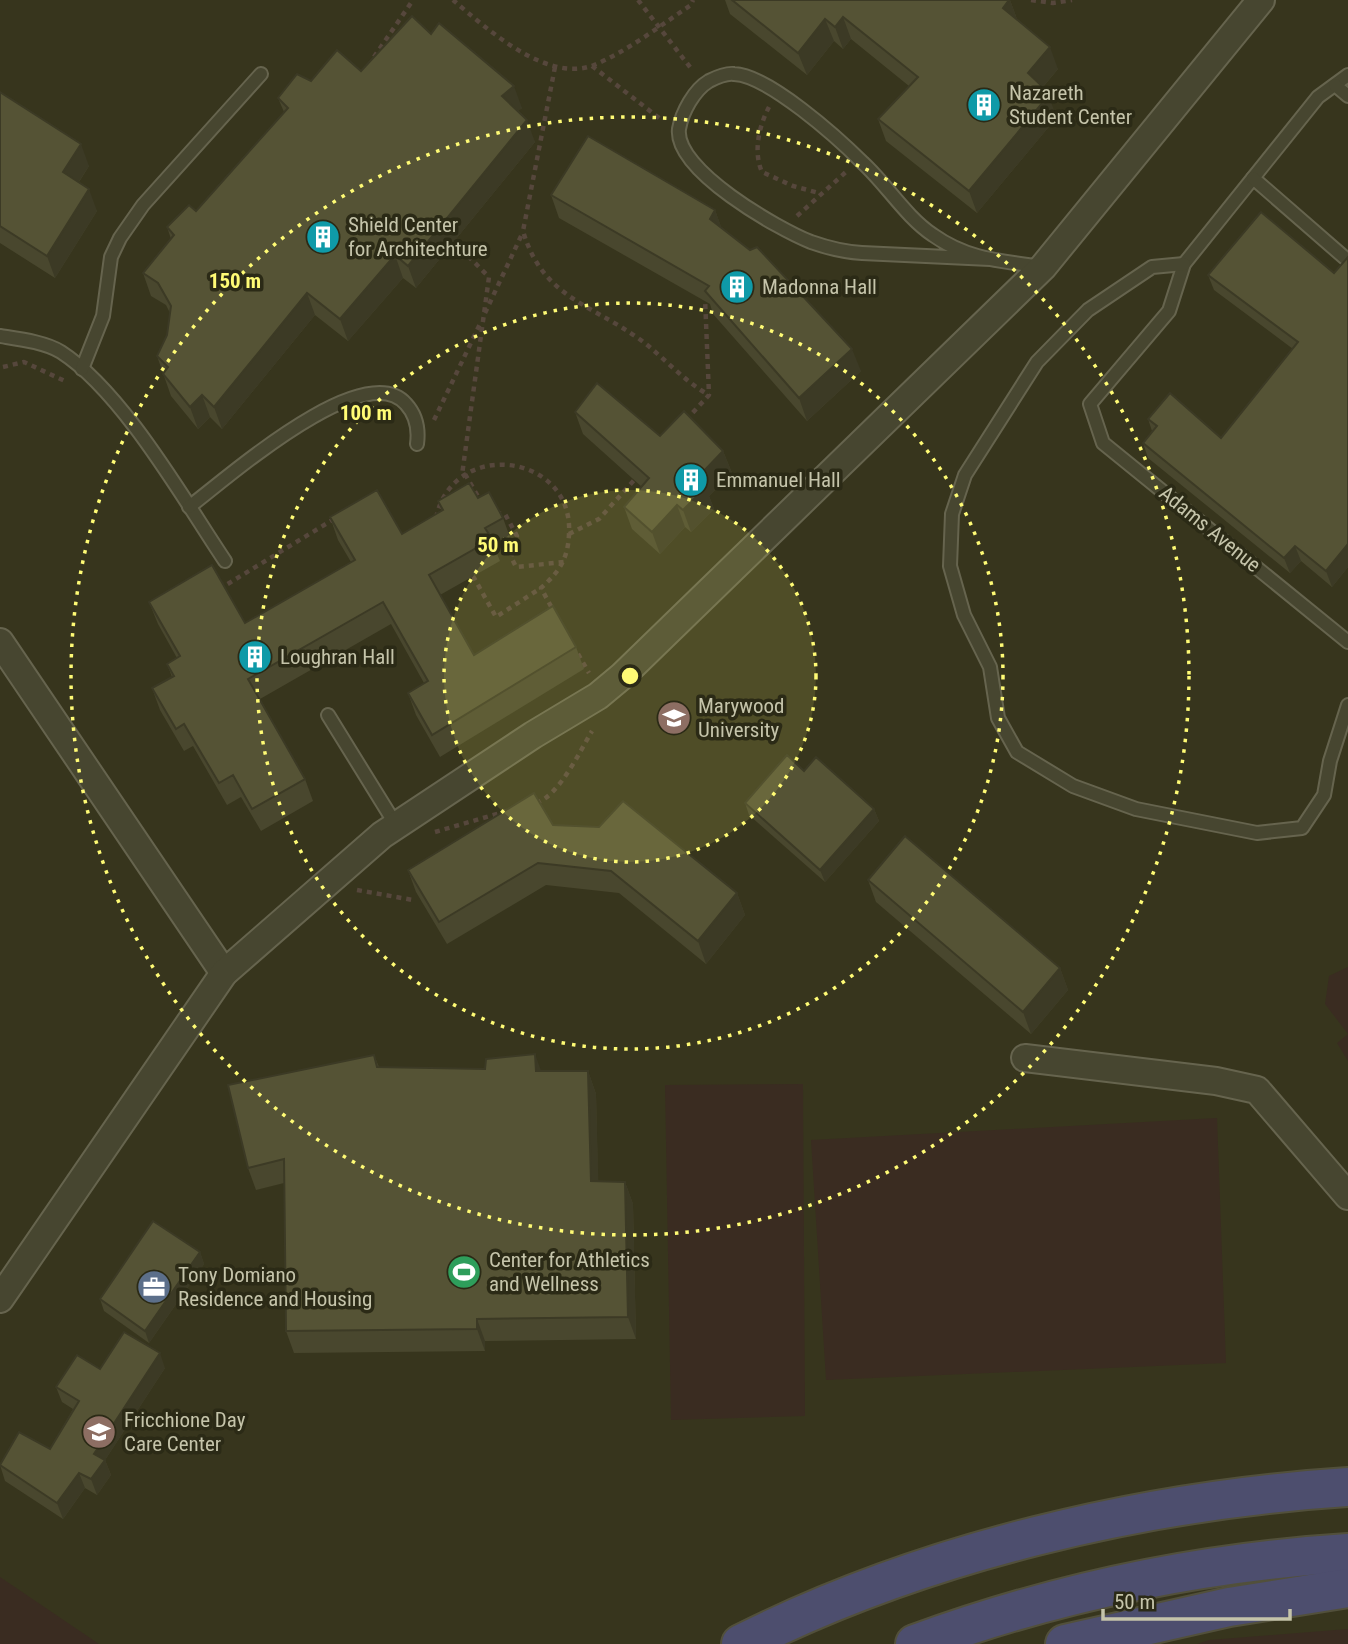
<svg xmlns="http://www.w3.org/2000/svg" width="1348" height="1644" viewBox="0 0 1348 1644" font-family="'Roboto Condensed',sans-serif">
	<rect width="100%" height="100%" fill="#37351d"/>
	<g fill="#3a2c21">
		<path d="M1348 967V1061L1337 1043 1348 1034 1325 1004 1329 976Z"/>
		<path d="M803 1084 805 1416 671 1420 665 1085Z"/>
		<path d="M1217 1118 1226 1363 826 1380 811 1140Z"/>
		<path d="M0 1577 99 1644H0Z"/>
		<path d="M1348 1629V1644H1197L1209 1640Z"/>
	</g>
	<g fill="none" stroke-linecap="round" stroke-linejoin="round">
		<g stroke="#66644e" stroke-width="16">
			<g id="service">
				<path d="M1348 75 1318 97 1184 264 1169 311 1090 404 1103 443 1348 642"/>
				<path d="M1335 85 1348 96"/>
				<path d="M1253 178 1345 258"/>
				<path d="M990 259 862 253C845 252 828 248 811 242 778 229 674 170 679 129 682 112 694 90 709 81 717 77 726 73 734 74 768 75 838 138 863 163 887 185 906 217 933 235 968 260 1002 261 1043 267"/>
				<path d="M1184 264 1152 267 1088 310 1037 362 965 475 952 514 950 566 964 615 990 667 998 718 1017 752 1073 786 1136 809 1257 833 1302 828 1324 795 1330 761 1348 705"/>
				<path d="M0 336C19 339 45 342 61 352 123 392 184 500 225 561"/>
				<path d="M82 369 103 316 111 257 120 238 143 205 261 74"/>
				<path d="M189 507C225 480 364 356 406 404 417 416 419 429 417 444"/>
				<path d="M328 715 396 825"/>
			</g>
		</g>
		<g stroke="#66644e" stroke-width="30">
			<g id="minor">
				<path d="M0 642 224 973"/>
				<path d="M1025 1058 1216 1081 1257 1090 1348 1196"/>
				<path d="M0 1299 224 973 382 835 533 735 598 696 622 676 1043 267 1261 0"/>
			</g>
		</g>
		<g stroke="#52503b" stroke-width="42">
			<g id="motorway">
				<path d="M741 1644C923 1552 1145 1500 1348 1487"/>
				<path d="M915 1644C1054 1593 1201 1562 1348 1553"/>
				<path d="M1065 1644 1229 1607 1348 1588"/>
			</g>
		</g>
		<g stroke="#56473c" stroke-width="4.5" stroke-dasharray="5 5" stroke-linecap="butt">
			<path d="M453 0C486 28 547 84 594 65 628 51 661 25 691 5L693 0"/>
			<path d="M638 0 693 71"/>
			<path d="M1031 0 1053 3 1072 0"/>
			<path d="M374 57 413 0"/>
			<path d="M592 66 663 121"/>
			<path d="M555 67 523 231C542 296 588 303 638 338 663 356 682 380 709 395"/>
			<path d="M769 107C759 126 753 152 762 172L793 186 819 193"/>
			<path d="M797 216 847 171"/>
			<path d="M454 242 489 277 462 475"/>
			<path d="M485 313 523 232"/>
			<path d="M3 367 24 362 67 382"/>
			<path d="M434 420 480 324"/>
			<path d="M686 420 709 395 705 298"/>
			<path d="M465 474 480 500"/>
			<path d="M496 513 505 514 517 536 511 557 516 567 564 562"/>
			<path d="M436 518C453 437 574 453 569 534 568 559 559 572 541 588L553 610"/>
			<path d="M569 534 599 519 637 477"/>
			<path d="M473 576 496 617 541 588"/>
			<path d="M218 584 226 585 334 519"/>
			<path d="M578 654 589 673"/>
			<path d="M536 803C559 796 580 751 592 731"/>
			<path d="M435 832 507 811"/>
			<path d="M357 890 413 900"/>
		</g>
		<use href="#service" stroke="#474630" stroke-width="12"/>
		<use href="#minor" stroke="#474630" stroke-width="26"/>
		<use href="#motorway" stroke="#4d4e6e" stroke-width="38"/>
	</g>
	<g fill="#49472e">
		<path d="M725 0H1010L1017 19 1058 69 1043 87 1055 113 1050 119 1052 123 977 213 886 141 878 119 909 86 851 39 843 49 834 41 807 75 730 14Z"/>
		<path d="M431 34 522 108 518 111 535 142 416 288 403 278 348 341 315 315 222 429 210 417 198 429 171 396 157 356 167 335 170 313 166 305 151 296 143 273 171 239 167 227 196 211 284 112 278 98 311 81 361 71Z"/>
		<path d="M0 92 89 166 79 182 97 211 55 278 0 243Z"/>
		<path d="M551 195 715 210 721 227 861 371 807 421 713 314 710 304 559 218Z"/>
		<path d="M1348 257V567L1332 587 1301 561 1290 573 1148 458 1143 443 1152 431 1148 419 1221 438 1293 349 1214 290 1208 275 1334 273Z"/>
		<path d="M575 412 660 436 723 451 732 473 709 496 714 509 691 532 685 527 660 554 632 529 624 507 642 487 583 434Z"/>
		<path d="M478 498 503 518 511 540 495 549 500 561 440 595 474 655 576 647 584 669 440 757 416 715 408 693 424 683 391 624 260 699 305 779 313 801 261 831 241 797 227 805 193 746 184 751 160 710 152 688 172 677 167 664 177 658 158 624 149 602 245 623 351 562 338 540 330 517 402 534 442 511 438 501Z"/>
		<path d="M804 771 874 809 879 821 825 882 749 815 745 803Z"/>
		<path d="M553 825 737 893 745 915 706 964 619 893 546 885 447 944 416 892 408 870Z"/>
		<path d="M868 880 1060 968 1068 990 1031 1034 876 902Z"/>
		<path d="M374 1055 379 1067 588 1071 596 1094 598 1182H625L633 1204 636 1339 485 1341V1351L294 1353 286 1331 284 1183 256 1190 248 1168Z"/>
		<path d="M200 1252 204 1264 149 1343 104 1311 100 1299Z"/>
		<path d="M165 1368 105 1460 111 1475 97 1495 85 1488 63 1519 5 1481 0 1465 50 1449 73 1409 62 1402 56 1387 100 1369Z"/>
	</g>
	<g fill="#3c3a25">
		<path d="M999 0H1010L1018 22 1003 9Z"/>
		<path d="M843 17 851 39 843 49 835 27Z"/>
		<path d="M825 19 834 41 807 75 798 53Z"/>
		<path d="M1050 47 1058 69 1036 95 1028 73Z"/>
		<path d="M514 86 522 108 510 118 502 96Z"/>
		<path d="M1047 91 1055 113 1050 119 1052 123 977 213 969 191 1040 98Z"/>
		<path d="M527 120 535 142 416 288 408 266Z"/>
		<path d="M81 144 89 166 71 194 63 172Z"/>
		<path d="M89 189 97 211 55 278 47 256Z"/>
		<path d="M715 210 723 232 710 219Z"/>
		<path d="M395 255 403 278 348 341 340 319Z"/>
		<path d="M307 293 315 315 222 429 214 407Z"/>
		<path d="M852 349 861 371 807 421 799 398Z"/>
		<path d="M202 395 210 417 198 429 190 407Z"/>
		<path d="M723 451 732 473 709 496 714 509 691 532 683 510 698 477Z"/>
		<path d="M677 505 685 527 660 554 652 532Z"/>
		<path d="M1348 544V567L1332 587 1326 571Z"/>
		<path d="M1295 546 1301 561 1290 573 1284 558Z"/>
		<path d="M874 809 879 821 825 882 820 870Z"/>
		<path d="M737 893 745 915 706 964 698 941Z"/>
		<path d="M1060 968 1068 990 1031 1034 1023 1012Z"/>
		<path d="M535 1054 543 1076 536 1071Z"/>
		<path d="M588 1071 596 1094 599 1204 591 1181Z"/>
		<path d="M625 1182 633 1204 636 1339 628 1317Z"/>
		<path d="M200 1252 204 1264 149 1343 145 1331Z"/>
		<path d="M477 1319 485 1341V1351L477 1329Z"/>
		<path d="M160 1353 165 1368 105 1460 111 1475 97 1495 91 1479 94 1454Z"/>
		<path d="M79 1473 85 1488 63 1519 57 1503Z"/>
	</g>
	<g fill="#555335" stroke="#3c3a25" stroke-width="2">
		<path d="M732 0H1009L1003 8 1050 47 1028 73 1047 91 1040 98 1044 101 969 191 878 119 918 77 843 17 835 27 825 19 798 53Z"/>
		<path d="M412 16 431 34 439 23 514 86 502 96 527 120 408 266 395 255 340 319 307 293 214 407 202 395 190 407 163 374 168 367 157 356 167 335 171 306 158 283 143 273 174 235 167 227 189 205 196 211 288 108 278 98 297 74 311 81 337 50 361 71Z"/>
		<path d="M0 92 81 144 63 172 89 189 47 256 0 226Z"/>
		<path d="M588 136 715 210 710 219 750 250 757 247 852 349 799 398 705 291 709 286 551 195Z"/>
		<path d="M1261 212 1334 273 1348 257V544L1326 571 1295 546 1284 558 1143 443 1157 426 1148 419 1170 393 1221 438 1298 342 1208 275Z"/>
		<path d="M597 383 660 436 684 411 723 451 698 477 706 487 683 510 677 505 652 532 624 507 649 478 575 412Z"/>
		<path d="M469 483 478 498 489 492 503 518 485 528 492 539 429 575 474 655 553 606 576 647 432 735 408 693 428 681 383 602 248 679 305 779 252 809 233 775 219 783 184 724 176 729 152 688 174 676 167 664 180 656 149 602 212 565 245 623 355 560 330 517 377 490 402 534 443 510 438 501Z"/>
		<path d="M787 755 804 771 816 757 874 809 820 870 745 803Z"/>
		<path d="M534 793 553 825 599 827 623 801 737 893 698 941 611 871 538 863 439 922 408 870Z"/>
		<path d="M905 836 1060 968 1023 1012 868 880Z"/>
		<path d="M535 1054 536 1071H588L591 1181 625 1182 628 1317 477 1319V1329L286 1331 284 1159 248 1168 228 1085 374 1055 377 1067 485 1069 486 1059Z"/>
		<path d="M153 1221 200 1252 145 1331 100 1299Z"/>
		<path d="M124 1332 160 1353 94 1454 105 1460 91 1479 79 1473 57 1503 0 1465 19 1432 50 1449 79 1401 56 1387 77 1355 100 1369Z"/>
	</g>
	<circle cx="630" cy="676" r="186" fill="#fffb75" fill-opacity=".12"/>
	<g fill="none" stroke="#fffb75" stroke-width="3.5" stroke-dasharray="3.5 7">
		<circle cx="630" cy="676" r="186"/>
		<circle cx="630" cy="676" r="373"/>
		<circle cx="630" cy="676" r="559"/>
	</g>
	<defs>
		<g id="building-disc" transform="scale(1.75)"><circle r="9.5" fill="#0f9aa8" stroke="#2b2a16"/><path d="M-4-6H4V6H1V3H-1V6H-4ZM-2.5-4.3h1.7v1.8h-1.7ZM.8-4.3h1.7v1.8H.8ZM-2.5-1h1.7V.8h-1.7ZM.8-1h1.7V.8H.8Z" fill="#fff"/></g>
		<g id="university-disc" transform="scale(1.75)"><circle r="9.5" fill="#8d6e63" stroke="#2b2a16"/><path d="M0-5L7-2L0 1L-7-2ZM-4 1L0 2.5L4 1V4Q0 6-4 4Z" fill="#fff"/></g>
		<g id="stadium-disc" transform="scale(1.75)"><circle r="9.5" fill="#2e9e5b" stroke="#2b2a16"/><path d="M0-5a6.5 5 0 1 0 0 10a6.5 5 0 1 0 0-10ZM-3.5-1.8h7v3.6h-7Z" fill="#fff"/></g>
		<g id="office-disc" transform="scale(1.75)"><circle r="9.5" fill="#5c6f8a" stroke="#2b2a16"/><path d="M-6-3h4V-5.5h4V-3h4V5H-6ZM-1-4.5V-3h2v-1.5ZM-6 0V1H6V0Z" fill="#fff"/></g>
		<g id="school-disc" transform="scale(1.75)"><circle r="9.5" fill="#8d6e63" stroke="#2b2a16"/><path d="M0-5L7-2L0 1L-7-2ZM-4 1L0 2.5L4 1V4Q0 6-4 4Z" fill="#fff"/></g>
	</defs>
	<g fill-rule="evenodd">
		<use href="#building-disc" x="984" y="105"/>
		<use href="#building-disc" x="323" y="237"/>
		<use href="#building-disc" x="737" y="287"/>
		<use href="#building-disc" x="691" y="480"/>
		<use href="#building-disc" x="255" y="657"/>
		<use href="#university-disc" x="674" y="718"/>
		<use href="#stadium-disc" x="464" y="1272"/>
		<use href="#office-disc" x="154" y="1287"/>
		<use href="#school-disc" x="99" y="1432"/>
	</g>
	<g text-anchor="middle" stroke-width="7" stroke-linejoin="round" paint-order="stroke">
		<g font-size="21" fill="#c5c4aa" stroke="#2b2a16" text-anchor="start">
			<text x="1009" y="100">Nazareth<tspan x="1009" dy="24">Student Center</tspan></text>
			<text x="348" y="232">Shield Center<tspan x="348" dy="24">for Architechture</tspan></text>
			<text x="762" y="294">Madonna Hall</text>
			<text x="716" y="487">Emmanuel Hall</text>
			<text x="280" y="664">Loughran Hall</text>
			<text x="698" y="713">Marywood<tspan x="698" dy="24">University</tspan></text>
			<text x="489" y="1267">Center for Athletics<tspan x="489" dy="24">and Wellness</tspan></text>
			<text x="178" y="1282">Tony Domiano<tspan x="178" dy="24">Residence and Housing</tspan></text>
			<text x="124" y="1427">Fricchione Day<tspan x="124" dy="24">Care Center</tspan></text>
		</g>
		<g font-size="21" fill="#c5c4aa" stroke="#2b2a16">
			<text transform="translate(1210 529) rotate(39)" y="7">Adams Avenue</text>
		</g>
	</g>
	<circle cx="630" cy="676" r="10" fill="#fffb75" stroke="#2b2a16" stroke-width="3.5"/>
	<g font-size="21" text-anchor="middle" font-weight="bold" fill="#fffb75" stroke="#2b2a16" stroke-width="7" stroke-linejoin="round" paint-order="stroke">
		<text x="235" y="288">150 m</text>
		<text x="366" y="420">100 m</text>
		<text x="498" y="552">50 m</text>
	</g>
	<path d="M1103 1609v10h187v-10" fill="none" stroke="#c5c4aa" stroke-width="3.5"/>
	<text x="1114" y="1609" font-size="21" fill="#c5c4aa" stroke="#2b2a16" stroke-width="5" paint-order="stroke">50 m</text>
</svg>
